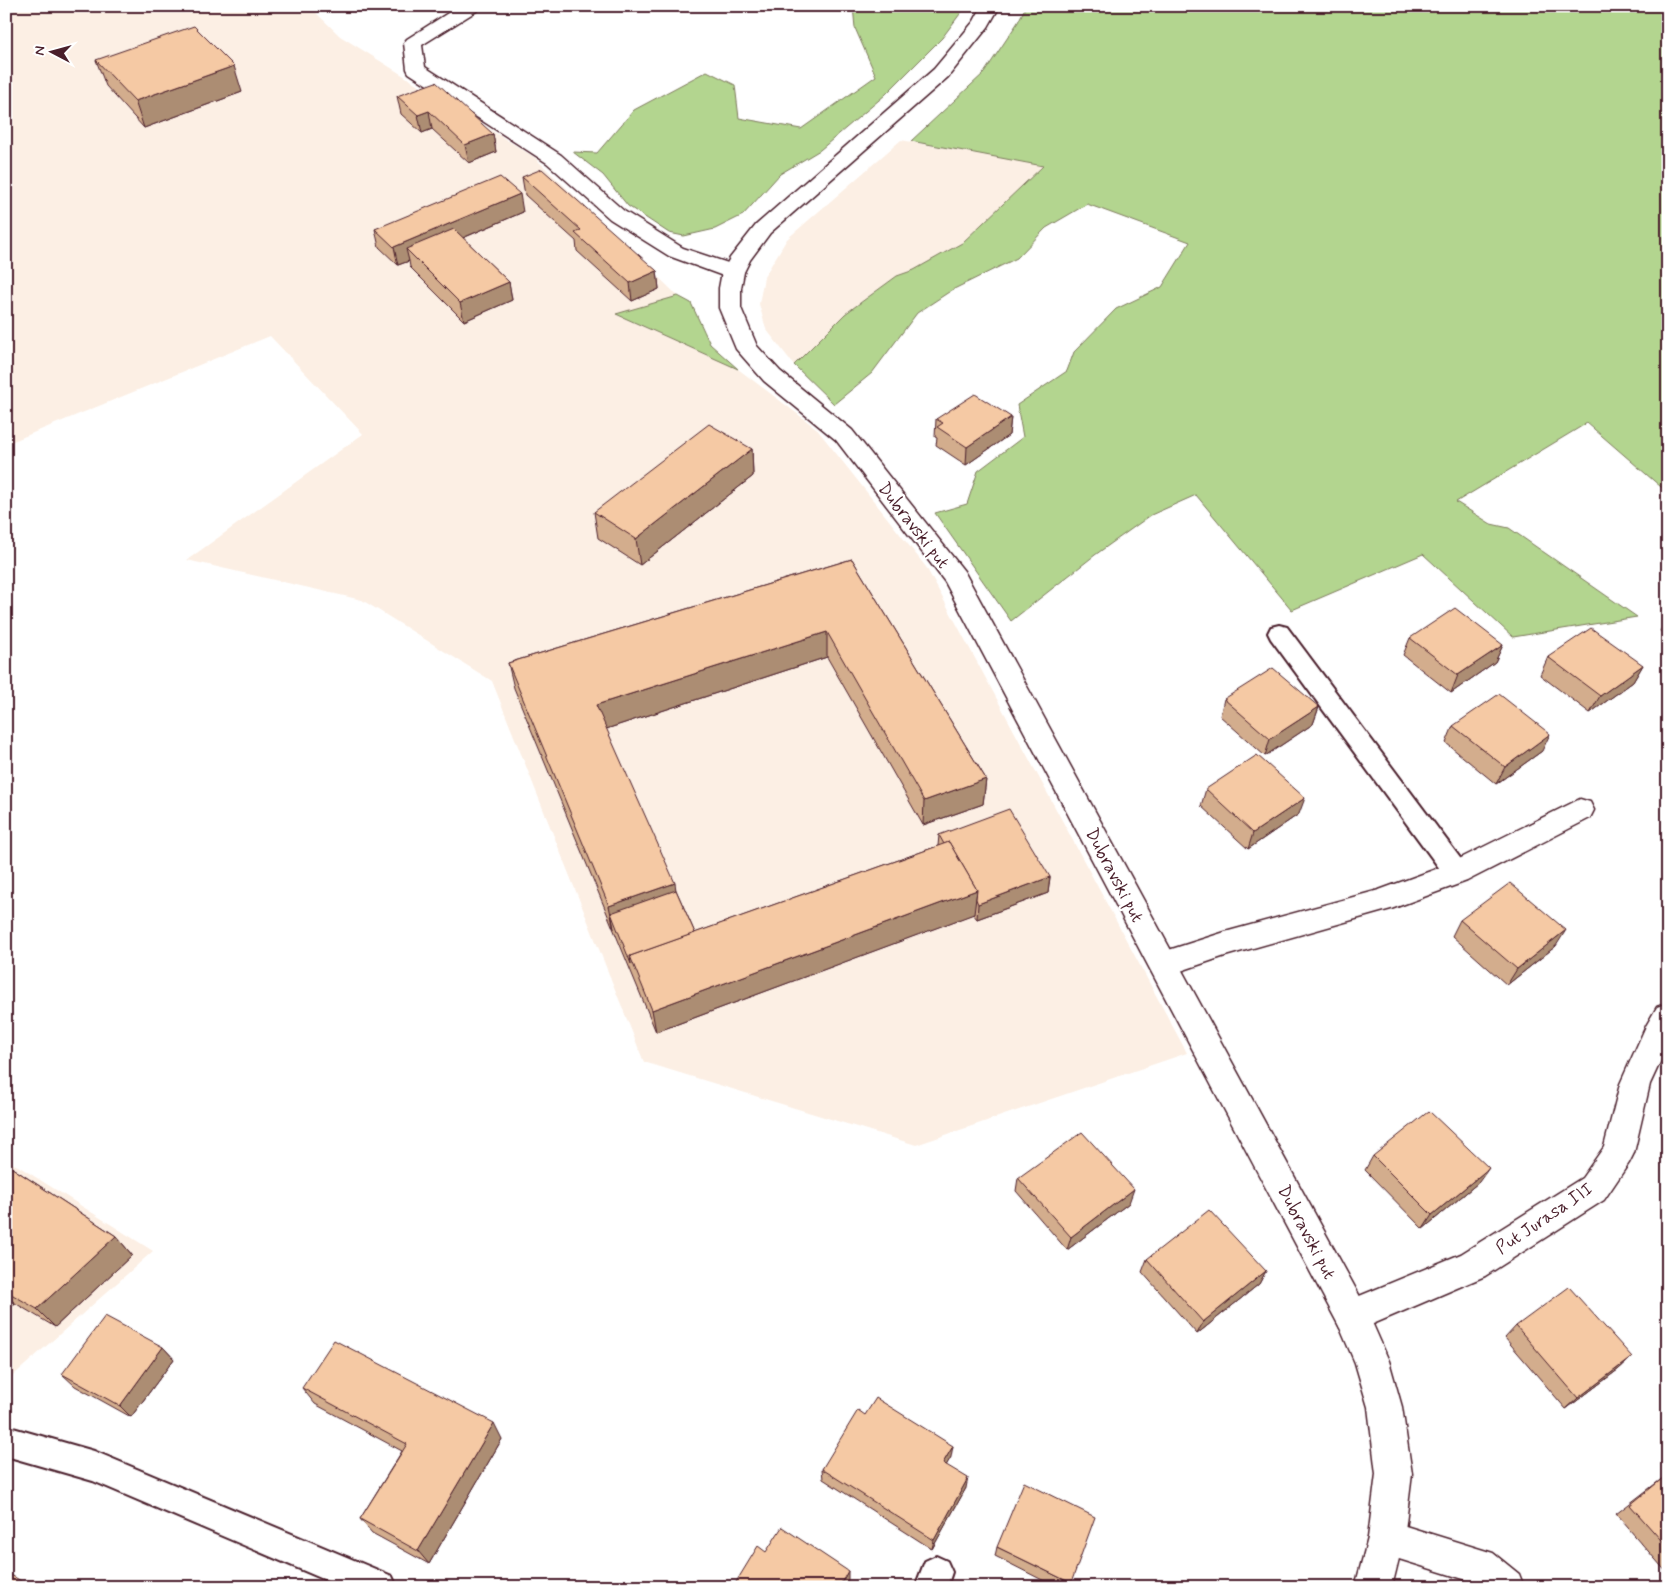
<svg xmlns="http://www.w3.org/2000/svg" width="1674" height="1593" viewBox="0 0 1674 1593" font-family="Mynerve,sans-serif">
	<rect width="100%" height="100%" fill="#fff"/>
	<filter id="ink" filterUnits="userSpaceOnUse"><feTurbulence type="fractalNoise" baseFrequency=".02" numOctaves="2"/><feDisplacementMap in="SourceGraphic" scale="10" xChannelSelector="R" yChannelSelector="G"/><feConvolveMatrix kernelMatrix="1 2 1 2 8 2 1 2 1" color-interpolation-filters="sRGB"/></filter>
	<g filter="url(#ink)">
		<g fill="#fcefe4">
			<path d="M6 6H309L340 36 534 157 678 296 617 315 738 369 816 428 926 567 1187 1053 916 1145 644 1062 492 681 362 600 187 560 363 434 270 336 6 444Z"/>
			<path d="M901 140 1043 166 962 243 914 270 897 276 845 314 794 365 766 329 759 304 764 277 787 239Z"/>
			<path d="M6 1161 18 1166 153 1251 6 1382Z"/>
		</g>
		<g fill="#b3d58f" stroke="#7e7a5d">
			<path d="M853 6H966L942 38 885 95 820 150 780 174 743 215 715 229 684 236 669 233 628 206 603 175 573 152 597 153 634 110 707 71 735 85 739 118 801 129 876 76 855 28Z"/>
			<path d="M1026 6H1668V493L1587 423 1456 502 1491 524 1509 528 1637 617 1513 637 1423 554 1292 610 1196 495 1151 515 1095 555 1011 621 935 513 967 504 978 471 1023 437 1017 405 1067 371 1074 352 1116 309 1162 287 1190 242 1087 204 1046 228 1017 258 952 290 917 313 872 373 834 404 794 365 845 314 897 276 914 270 962 243 1043 166 911 141 984 73 1018 22Z"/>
			<path d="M678 296 691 303 710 344 738 369 616 314Z"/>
		</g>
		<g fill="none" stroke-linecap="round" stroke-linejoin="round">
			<g stroke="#4a1f2b" stroke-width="4">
				<g id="lane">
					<path d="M1279 625 1287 627 1466 866 1469 873 1466 880 1457 883 1448 880 1271 639 1268 633 1271 627Z"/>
					<path d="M6 1426 94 1451 392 1576 397 1587H342L93 1481 6 1456Z"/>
					<path d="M936 1556 947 1561 952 1572 947 1587H915L925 1561Z"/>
				</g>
			</g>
			<g stroke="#4a1f2b" stroke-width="3">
				<g id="street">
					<path d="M459 6H481L478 10 422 45 425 67 561 155 624 211 683 248 740 267 744 272 740 277 733 278 726 277 669 256 610 219 547 163 409 73 407 69 404 43 407 39Z"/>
					<path d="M1580 799 1590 802 1594 810 1590 818 1467 881 1391 909 1225 956 1163 977 1153 973 1148 964 1153 955 1225 932 1379 890 1447 865Z"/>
					<path d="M1668 1003V1045L1650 1084 1634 1153 1629 1163 1604 1200 1485 1276 1352 1333 1340 1328 1335 1316 1340 1304 1461 1254 1582 1178 1604 1147 1620 1084 1646 1026 1657 1007Z"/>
					<path d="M1386 1520 1493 1553 1519 1574 1524 1587H1476L1470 1581 1373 1551 1368 1538 1373 1525Z"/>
				</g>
			</g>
			<g stroke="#4a1f2b" stroke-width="3">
				<path id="secondary" d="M982 6H1000L988 27 948 77 770 233 750 260 744 272 741 288V308L757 346 780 371 852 430 964 571 1364 1304 1389 1361 1402 1407 1412 1474 1404 1538 1392 1587H1355L1368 1538 1376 1474 1368 1407 1355 1363 1340 1328 945 582 836 440 764 381 736 349 719 308V288L722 272 730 258 756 225 934 69 974 21Z"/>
			</g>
			<use href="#lane" fill="#fff" fill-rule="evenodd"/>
			<use href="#street" fill="#fff" fill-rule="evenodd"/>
			<use href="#secondary" fill="#fff" fill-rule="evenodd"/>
		</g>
		<g fill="#d3ad8d" stroke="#4a1f2b">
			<path d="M96 60 242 92 144 128 106 86Z"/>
			<path d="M397 96 493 134 496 152 469 163 432 129 422 133 401 114Z"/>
			<path d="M522 177 657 271 659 289 632 301 577 251 576 241 525 195Z"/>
			<path d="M523 212 463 238 509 282 512 300 464 321 410 267 409 261 398 265 379 247 375 229Z"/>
			<path d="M1011 417 1009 435 966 465 936 445 937 438 935 437 936 419Z"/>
			<path d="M752 449 753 476 640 565 598 538 594 512Z"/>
			<path d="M852 559 986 779 983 804 923 825 827 657 606 729 676 890 695 933 938 846 939 835 1050 877 1048 893 977 919 973 914 656 1032 514 688 508 663Z"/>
			<path d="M1668 617V639L1660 631Z"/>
			<path d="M1410 638 1503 645 1495 662 1451 693 1403 655Z"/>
			<path d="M1548 657 1643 665 1633 682 1590 713 1540 675Z"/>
			<path d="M1224 699 1319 707 1313 724 1265 756 1220 716Z"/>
			<path d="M1453 726 1542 751 1496 784 1446 743Z"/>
			<path d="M1206 789 1299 814 1248 849 1201 806Z"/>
			<path d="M1460 920 1556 946 1507 985 1452 936Z"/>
			<path d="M1373 1156 1479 1182 1423 1229 1365 1170Z"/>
			<path d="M6 1164 116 1236 132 1255 55 1327 15 1303 6 1313Z"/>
			<path d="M1018 1178 1129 1203 1067 1250 1016 1191Z"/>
			<path d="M1147 1259 1266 1271 1259 1284 1197 1334 1142 1272Z"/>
			<path d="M1516 1326 1632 1357 1619 1369 1566 1409 1505 1338Z"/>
			<path d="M163 1347 174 1359 131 1417 75 1386 62 1374Z"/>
			<path d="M302 1388 502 1439 429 1564 372 1533 360 1519 402 1451 315 1404Z"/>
			<path d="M865 1415 951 1457 946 1465 966 1488 932 1549 823 1479 822 1469Z"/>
			<path d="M1668 1474V1574L1616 1514Z"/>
			<path d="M997 1547 1071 1583 1069 1587H1056L995 1556Z"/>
		</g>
		<g fill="#ac8d73" stroke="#4a1f2b">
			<path d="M234 66 242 92 144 128 135 101Z"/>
			<path d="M429 111 432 129 422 133 418 115Z"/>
			<path d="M493 134 496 152 469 163 465 145Z"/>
			<path d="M520 194 523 212 416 258 406 249 409 261 398 265 394 247Z"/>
			<path d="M657 271 659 289 632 301 630 283Z"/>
			<path d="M509 282 512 300 464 321 460 303Z"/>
			<path d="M1011 417 1009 435 966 465 967 447Z"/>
			<path d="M752 449 753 476 640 565 636 539Z"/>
			<path d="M827 632V657L600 731 596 705Z"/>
			<path d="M1503 645 1495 662 1451 693 1458 675Z"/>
			<path d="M1643 665 1633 682 1590 713 1600 696Z"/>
			<path d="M1319 707 1313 724 1265 756 1270 739Z"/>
			<path d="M1550 734 1542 751 1496 784 1505 767Z"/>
			<path d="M986 779 983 804 923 825 924 801Z"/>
			<path d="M1305 798 1299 814 1248 849 1253 833Z"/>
			<path d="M1050 877 1048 893 977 919 978 904Z"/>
			<path d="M675 883 678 906 611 913 614 929 609 906Z"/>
			<path d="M977 890 974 914 656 1032 652 1010Z"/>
			<path d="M1566 930 1556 946 1507 985 1517 969Z"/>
			<path d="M1489 1168 1479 1182 1423 1229 1432 1215Z"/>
			<path d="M1134 1189 1129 1203 1067 1250 1071 1237Z"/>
			<path d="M116 1236 132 1255 55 1327 37 1309Z"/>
			<path d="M1266 1271 1259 1284 1197 1334 1203 1322Z"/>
			<path d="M6 1295 15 1303 6 1313Z"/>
			<path d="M163 1347 174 1359 131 1417 120 1406Z"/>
			<path d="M1632 1357 1619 1369 1566 1409 1578 1398Z"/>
			<path d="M494 1423 502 1439 429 1564 418 1551Z"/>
			<path d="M953 1446 951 1457 942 1473 943 1463Z"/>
			<path d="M968 1478 966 1488 932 1549 934 1540Z"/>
			<path d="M848 1571V1580L844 1587H839Z"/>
		</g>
		<g fill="#f5c9a4" stroke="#4a1f2b">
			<path d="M194 26 234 66 135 101 96 60Z"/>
			<path d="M436 82 493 134 465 145 429 111 418 115 397 96Z"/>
			<path d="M542 169 657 271 630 283 575 233 581 230 522 177Z"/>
			<path d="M500 177 520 194 394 247 375 229Z"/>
			<path d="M454 229 509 282 460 303 406 249Z"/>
			<path d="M975 394 1011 417 967 447 937 427 943 423 936 419Z"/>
			<path d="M709 424 752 449 636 539 594 512Z"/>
			<path d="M852 559 986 779 924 801 827 632 596 705 675 883 609 906 508 663Z"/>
			<path d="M1455 608 1503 645 1458 675 1410 638Z"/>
			<path d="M1591 628 1643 665 1600 696 1548 657Z"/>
			<path d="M1273 668 1319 707 1270 739 1224 699Z"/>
			<path d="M1499 694 1550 734 1505 767 1453 726Z"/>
			<path d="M1257 755 1305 798 1253 833 1206 789Z"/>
			<path d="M1009 809 1050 877 978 904 976 899 977 890 949 842 944 844 939 835Z"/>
			<path d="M949 842 977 890 652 1010 630 956Z"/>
			<path d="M1510 883 1566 930 1517 969 1460 920Z"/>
			<path d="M676 890 695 933 630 956 631 964 611 913Z"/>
			<path d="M1429 1111 1489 1168 1432 1215 1373 1156Z"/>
			<path d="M1082 1132 1134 1189 1071 1237 1018 1178Z"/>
			<path d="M6 1164 116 1236 37 1309 6 1291Z"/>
			<path d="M1209 1210 1266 1271 1203 1322 1147 1259Z"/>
			<path d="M1569 1287 1632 1357 1578 1398 1516 1326Z"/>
			<path d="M105 1316 163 1347 120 1406 62 1374Z"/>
			<path d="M334 1340 494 1423 418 1551 360 1519 407 1444 302 1388Z"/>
			<path d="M876 1398 953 1446 943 1463 968 1478 934 1540 822 1469 858 1410 865 1415Z"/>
			<path d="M1668 1474V1548L1630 1505Z"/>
			<path d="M1024 1482 1095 1517 1071 1583 997 1547Z"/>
			<path d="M782 1527 848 1571 839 1587H733L758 1546 766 1552Z"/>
			<path d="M6 1572 31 1587H6Z"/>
		</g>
	</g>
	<g text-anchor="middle" stroke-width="4.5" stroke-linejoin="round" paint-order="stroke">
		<g font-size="18" fill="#4a1f2b" stroke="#fff">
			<text transform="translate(914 525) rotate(52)" y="6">Dubravski put</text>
			<text transform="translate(1115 875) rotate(62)" y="6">Dubravski put</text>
			<text transform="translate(1544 1218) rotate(-34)" y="6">Put Jurasa III</text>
			<text transform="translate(1307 1232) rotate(62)" y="6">Dubravski put</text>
		</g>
	</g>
	<rect width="1674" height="1593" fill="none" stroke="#fff" stroke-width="25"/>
	<rect x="12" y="12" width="1649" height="1568" fill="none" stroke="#4a1f2b" stroke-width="2" filter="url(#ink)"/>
	<g transform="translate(52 52) rotate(276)" stroke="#ffffff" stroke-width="4" paint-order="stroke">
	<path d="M0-4L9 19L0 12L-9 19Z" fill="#4a1f2b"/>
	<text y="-8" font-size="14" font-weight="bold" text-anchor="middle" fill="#4a1f2b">N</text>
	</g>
</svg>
